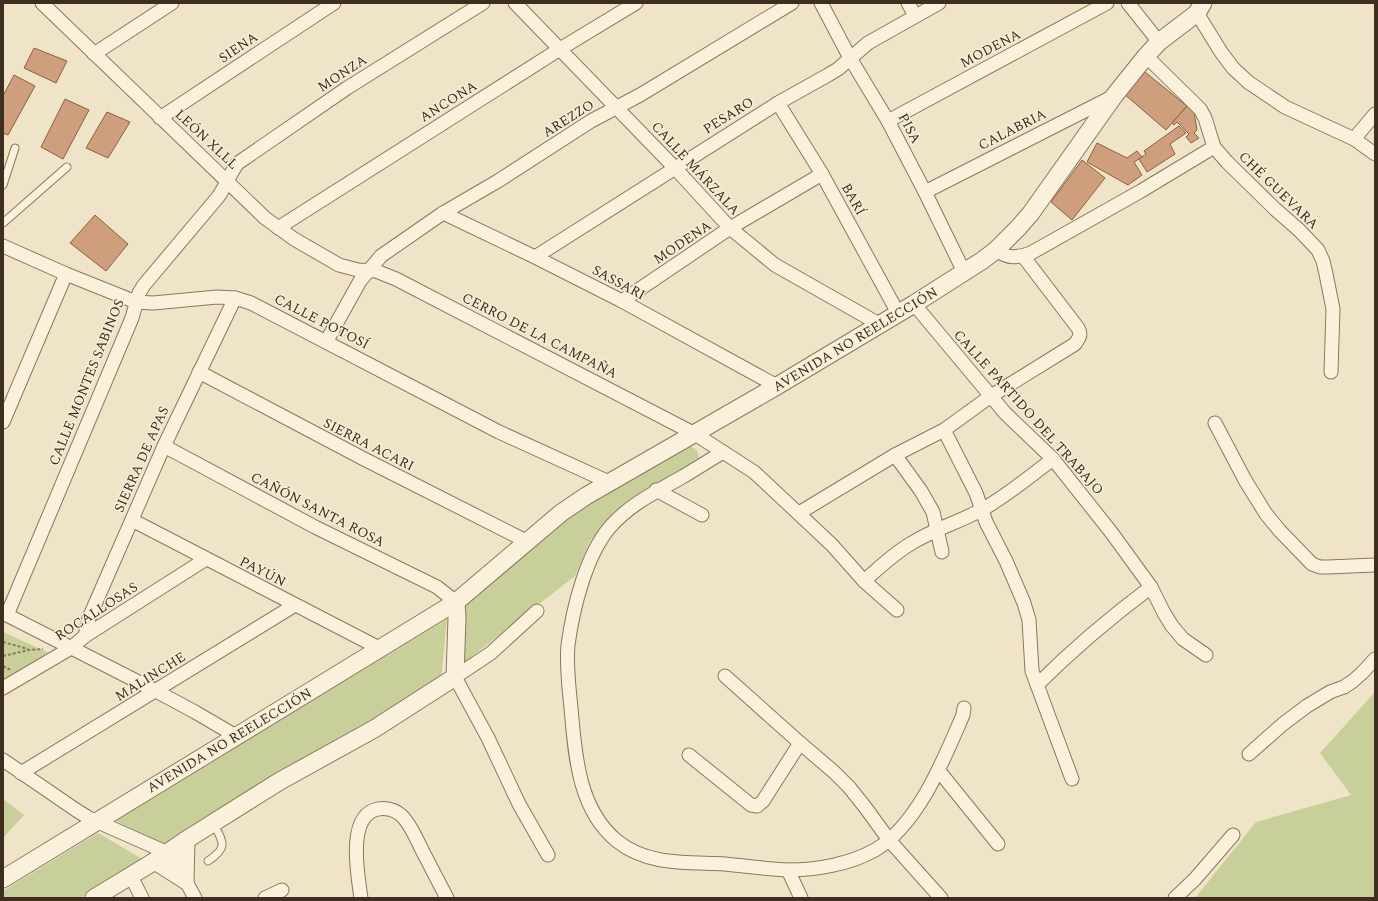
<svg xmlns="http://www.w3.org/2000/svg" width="1378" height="901" viewBox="0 0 1378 901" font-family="Spectral,serif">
	<rect width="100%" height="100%" fill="#f0e4c8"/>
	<g fill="#c9cf9b">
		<path d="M691 446C697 450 699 452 699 460L619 510 590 541 575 576 460 666 465 604 579 510Z"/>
		<path d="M447 619 441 680 166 847 116 821Z"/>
		<path d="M3 632 49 653 3 682Z"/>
		<path d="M1375 692V898H1195L1256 822 1351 795 1320 753Z"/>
		<path d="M3 799 24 815 3 838Z"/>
		<path d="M98 833 144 860 81 898H3V891Z"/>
	</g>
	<g fill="#cf9f7d" stroke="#8d5f41">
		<path d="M34 48 67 61 56 83 24 68Z"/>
		<path d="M1140 68 1187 106 1166 130 1123 93Z"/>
		<path d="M14 75 35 86 8 135 3 133V96Z"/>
		<path d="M65 99 89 110 63 159 41 147Z"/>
		<path d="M1187 106 1194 112 1197 130 1194 133 1199 138 1191 143 1186 137 1189 134 1177 122 1174 125 1172 123Z"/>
		<path d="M107 112 130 122 108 158 86 148Z"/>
		<path d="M1179 126 1186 133 1170 144 1175 154 1147 172 1139 159 1146 154 1144 151Z"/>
		<path d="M1097 143 1127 158 1137 151 1142 157 1134 162 1142 175 1128 185 1087 162Z"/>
		<path d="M1082 160 1105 178 1072 220 1051 202Z"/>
		<path d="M95 215 128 244 106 271 70 243Z"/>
	</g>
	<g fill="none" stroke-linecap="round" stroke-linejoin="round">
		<g stroke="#8d765c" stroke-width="9">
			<g id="service">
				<path d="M3 185 15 148"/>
				<path d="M3 223 67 167"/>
				<path d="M208 861C229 847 223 842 213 823"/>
			</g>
		</g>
		<g stroke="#8d765c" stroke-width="15">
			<g id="minor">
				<path d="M42 3 265 218 294 239 339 265 358 270 376 271 396 279 695 434 723 452C710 460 697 468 684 476 658 491 631 503 610 527 586 555 573 608 568 645 566 665 569 687 571 708 575 754 578 809 617 841 648 866 688 862 725 864 746 866 767 869 788 870 817 870 850 864 875 850 918 825 944 759 963 715L964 708"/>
				<path d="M515 3 675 168 730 228 775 265 879 324"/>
				<path d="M821 3 850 58 888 121 925 192 964 272"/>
				<path d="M908 3 915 16"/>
				<path d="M1128 3 1159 42"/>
				<path d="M1197 13 1221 52 1233 68 1248 82 1285 107 1354 139 1375 154"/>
				<path d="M94 54 172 3"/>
				<path d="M1146 56 1200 109 1205 118 1214 147 1227 162 1275 209 1299 230 1318 250 1323 261 1326 274 1333 309 1331 372"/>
				<path d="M778 103 822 174 898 313"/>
				<path d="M160 118 334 3"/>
				<path d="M888 121 1107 3"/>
				<path d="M1354 139 1375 114"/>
				<path d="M925 192 1114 96"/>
				<path d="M443 213 535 257 622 301 777 386"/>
				<path d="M278 228 560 49 636 3"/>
				<path d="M3 246 66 274 136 302 153 303 217 297 235 298 251 303 499 432 611 483"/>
				<path d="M996 250C1009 259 1016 258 1031 253L1141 191 1214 147"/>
				<path d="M535 257 778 103 828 75 838 69 868 43 939 3"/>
				<path d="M622 301 730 228 822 174"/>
				<path d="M914 304 1005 413 1053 459 1111 532 1151 587 1164 613 1172 626 1183 639 1206 655"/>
				<path d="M326 342 360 281 381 256 443 213 498 181 591 121 640 95 792 3"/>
				<path d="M199 372 364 459 526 541"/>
				<path d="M3 422 66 274"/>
				<path d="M1215 423 1245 480 1266 514 1280 531 1312 564 1320 567H1328L1375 565"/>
				<path d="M944 430 976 493 986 522 1006 561 1024 603 1029 620 1032 671 1072 779"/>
				<path d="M164 446 315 527 437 587 456 602"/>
				<path d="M723 452 754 472 768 485 832 545 864 581 897 610"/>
				<path d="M895 455 921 491 933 512 942 552"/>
				<path d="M656 490 702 515"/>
				<path d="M799 513 895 455 944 430 991 396 1075 344C1079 338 1082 335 1078 328L1023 256"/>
				<path d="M132 520 381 649"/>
				<path d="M864 581C879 568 894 553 912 543 934 529 960 522 983 509 1008 495 1030 476 1053 459"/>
				<path d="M537 611 491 653 455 677 488 738 519 804 548 855"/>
				<path d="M3 613 156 691 195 712 236 736"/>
				<path d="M7 615 132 318 139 293 144 285 218 197C226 186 230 173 238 163L347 88 483 3"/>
				<path d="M85 636 89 618 164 446 235 298"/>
				<path d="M725 676 800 743 834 772 849 787 865 807 889 840 941 898"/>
				<path d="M1037 685C1073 649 1111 617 1151 587"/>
				<path d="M3 688 71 648 85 636 206 559"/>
				<path d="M1249 754 1283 724 1307 706 1330 692 1344 687 1353 681 1362 673 1375 659"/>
				<path d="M689 755 751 805 757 806 763 801 800 743"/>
				<path d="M3 760 76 810 89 818 168 853 181 872 195 898"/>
				<path d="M939 771 998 844"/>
				<path d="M21 773 295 605"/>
				<path d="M788 870 801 898"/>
				<path d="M131 876 142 898"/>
				<path d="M265 898 282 890"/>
				<path d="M361 898C358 876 346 815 378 809 388 807 396 810 403 817 412 827 417 840 423 852 431 867 439 883 447 898"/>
				<path d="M1175 898 1195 879 1233 835"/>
			</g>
		</g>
		<g stroke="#8d765c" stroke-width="19">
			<g id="tertiary">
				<path d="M155 861 185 880"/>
				<path d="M3 879 456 602 561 513 586 496 777 386 914 304 983 260 996 250 1019 227 1031 213 1114 96 1146 56 1159 42 1197 13 1203 3"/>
				<path d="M185 880 186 840"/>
				<path d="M94 898 155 861 186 840 280 781 374 729 455 677 457 617 456 602"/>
			</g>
		</g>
		<g stroke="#8d765c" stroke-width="2" stroke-dasharray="3 2" stroke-linecap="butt">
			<path d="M3 642 28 649"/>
			<path d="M3 656 29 650 43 649"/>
			<path d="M3 666 11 670"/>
		</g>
		<use href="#service" stroke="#faf1dc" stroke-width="7"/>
		<use href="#minor" stroke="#faf1dc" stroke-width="13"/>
		<use href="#tertiary" stroke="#faf1dc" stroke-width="17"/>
	</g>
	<g text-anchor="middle" stroke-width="3" stroke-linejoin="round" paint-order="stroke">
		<g font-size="14" fill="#3d2e20" stroke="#f7eed8">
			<text transform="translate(238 47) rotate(-34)" y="5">SIENA</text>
			<text transform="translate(990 48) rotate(-28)" y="5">MODENA</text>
			<text transform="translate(342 73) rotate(-33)" y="5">MONZA</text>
			<text transform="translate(448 101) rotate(-32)" y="5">ANCONA</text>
			<text transform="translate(728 115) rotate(-32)" y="5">PESARO</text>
			<text transform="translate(568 118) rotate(-32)" y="5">AREZZO</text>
			<text transform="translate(910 128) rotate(62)" y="5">PISA</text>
			<text transform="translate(1012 129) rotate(-27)" y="5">CALABRIA</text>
			<text transform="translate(207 139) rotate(43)" y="5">LEÓN XLLL</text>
			<text transform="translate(696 168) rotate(47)" y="5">CALLE MÁRZALA</text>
			<text transform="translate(1279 190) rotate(44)" y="5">CHÉ GUEVARA</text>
			<text transform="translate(854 199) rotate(61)" y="5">BARÍ</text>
			<text transform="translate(682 242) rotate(-34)" y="5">MODENA</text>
			<text transform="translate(619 282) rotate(28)" y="5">SASSARI</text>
			<text transform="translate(322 321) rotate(27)" y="5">CALLE POTOSÍ</text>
			<text transform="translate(540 335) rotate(27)" y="5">CERRO DE LA CAMPAÑA</text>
			<text transform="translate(855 339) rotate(-31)" y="5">AVENIDA NO REELECCIÓN</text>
			<text transform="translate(86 382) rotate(-68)" y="5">CALLE MONTES SABINOS</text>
			<text transform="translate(1029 412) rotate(48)" y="5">CALLE PARTIDO DEL TRABAJO</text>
			<text transform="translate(369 444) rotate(27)" y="5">SIERRA ACARI</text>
			<text transform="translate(141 459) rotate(-66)" y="5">SIERRA DE APAS</text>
			<text transform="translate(318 509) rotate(27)" y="5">CAÑÓN SANTA ROSA</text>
			<text transform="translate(263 571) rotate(27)" y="5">PAYÚN</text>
			<text transform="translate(96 611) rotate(-33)" y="5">ROCALLOSAS</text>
			<text transform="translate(150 676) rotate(-32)" y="5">MALINCHE</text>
			<text transform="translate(229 740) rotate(-31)" y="5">AVENIDA NO REELECCIÓN</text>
		</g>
	</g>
	<rect width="1378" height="901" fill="none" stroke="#3d2e20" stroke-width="8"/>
</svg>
